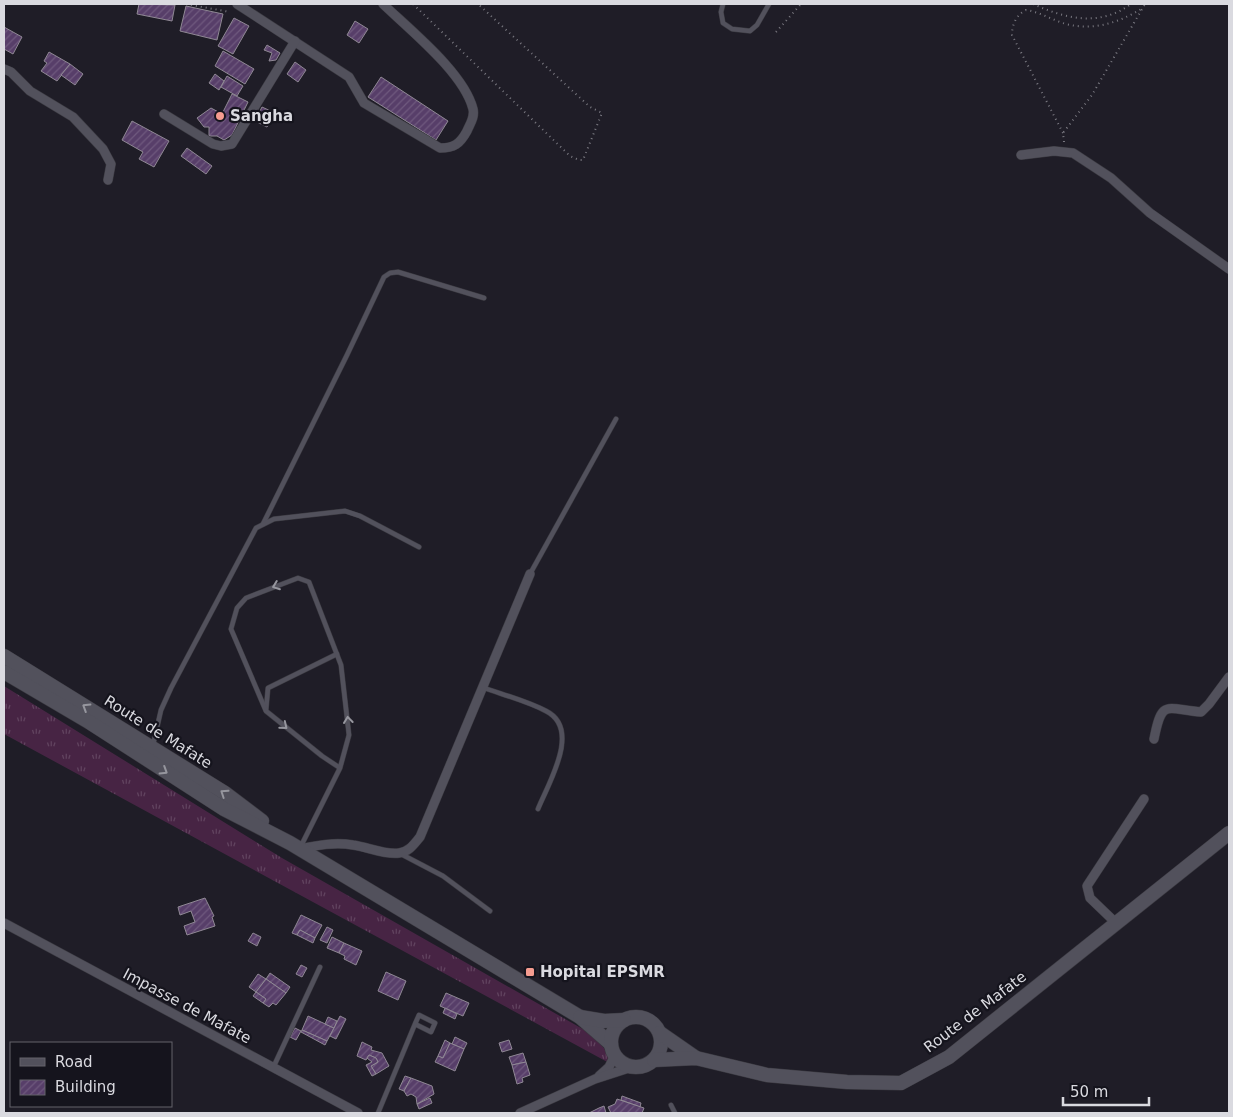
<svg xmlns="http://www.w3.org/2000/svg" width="1233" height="1117" viewBox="0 0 1233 1117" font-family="'DejaVu Sans',sans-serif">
	<defs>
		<pattern id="grass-tufts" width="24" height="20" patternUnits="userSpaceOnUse" patternTransform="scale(1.25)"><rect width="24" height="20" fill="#472444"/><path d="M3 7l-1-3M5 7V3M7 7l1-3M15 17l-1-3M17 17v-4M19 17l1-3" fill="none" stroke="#61435f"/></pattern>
		<pattern id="building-hatch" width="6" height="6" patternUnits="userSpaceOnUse" patternTransform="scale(1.25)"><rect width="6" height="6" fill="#573e69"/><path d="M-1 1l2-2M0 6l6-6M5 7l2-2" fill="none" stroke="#6f597e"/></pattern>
	</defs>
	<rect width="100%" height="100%" fill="#1f1d27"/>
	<path fill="url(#grass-tufts)" d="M4 686 282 858 588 1032 604 1048 611 1064 4 734Z"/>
	<g fill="url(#building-hatch)" stroke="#8f8894">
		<path d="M139 4 175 5 172 21 137 14Z"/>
		<path d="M186 6 223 14 217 40 180 31Z"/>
		<path d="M234 18 249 26 233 54 218 46Z"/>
		<path d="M355 21 368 29 359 43 347 35Z"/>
		<path d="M4 27 22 37 13 54 4 49Z"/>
		<path d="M267 45 280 53 276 60 269 61 272 53 264 50Z"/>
		<path d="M223 51 254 69 245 84 215 66Z"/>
		<path d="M49 52 70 64 57 81 41 71 47 63 44 61Z"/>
		<path d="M295 62 306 70 298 82 287 74Z"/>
		<path d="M70 64 83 74 75 85 61 75Z"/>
		<path d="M215 74 224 81 219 90 209 83Z"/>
		<path d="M227 76 243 86 237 96 221 87Z"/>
		<path d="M381 77 448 121 436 140 368 97Z"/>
		<path d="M232 94 248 102 232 135 224 140 217 136H209V127H204L197 118 211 108 222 114Z"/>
		<path d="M262 107 275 113 267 127 255 121Z"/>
		<path d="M132 121 169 141 154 167 139 159 143 152 122 140Z"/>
		<path d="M187 148 212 166 206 174 181 156Z"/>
		<path d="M205 898 214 916 212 917 215 926 187 935 184 926 195 922 191 911 180 915 178 907Z"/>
		<path d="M301 915 322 925 315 938 300 930 297 935 292 933Z"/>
		<path d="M327 927 333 930 327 943 320 940Z"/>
		<path d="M300 930 315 938 313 943 297 935Z"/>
		<path d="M253 933 261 937 257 946 248 941Z"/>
		<path d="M332 937 344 943 339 953 327 948Z"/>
		<path d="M344 943 362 951 356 965 344 959 345 956 339 953Z"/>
		<path d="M301 965 307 968 302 977 296 974Z"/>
		<path d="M386 972 406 981 398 1000 378 991Z"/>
		<path d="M270 973 290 987 286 993 266 979Z"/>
		<path d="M258 974 266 979 256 992 249 987Z"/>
		<path d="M266 979 286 993 276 1005 273 1003 269 1007 263 1003 266 999 256 992Z"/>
		<path d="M256 992 266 999 263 1003 253 996Z"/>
		<path d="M446 993 469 1003 463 1016 440 1006Z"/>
		<path d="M445 1008 457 1014 455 1019 443 1013Z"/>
		<path d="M308 1016 334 1028 327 1041 302 1030Z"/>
		<path d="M340 1016 346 1019 336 1039 330 1036Z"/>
		<path d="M328 1017 337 1021 334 1028 325 1024Z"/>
		<path d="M295 1028 301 1031 296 1040 290 1037Z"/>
		<path d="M302 1030 327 1041 325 1045 301 1032Z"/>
		<path d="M455 1037 467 1043 464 1049 452 1044Z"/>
		<path d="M445 1040 450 1043 443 1058 438 1056Z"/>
		<path d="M509 1040 512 1049 502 1052 499 1043Z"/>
		<path d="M362 1042 372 1047 371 1050 382 1053 389 1066 376 1074 371 1066 378 1062 376 1058 369 1055 366 1060 357 1056Z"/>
		<path d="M450 1043 464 1049 455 1071 435 1062 438 1056 443 1058Z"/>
		<path d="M523 1053 526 1062 512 1065 509 1057Z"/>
		<path d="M369 1055 376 1058 378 1062 371 1066 376 1074 372 1076 366 1065 372 1062 367 1058Z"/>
		<path d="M526 1062 530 1075 522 1078 523 1082 517 1084 512 1065Z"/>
		<path d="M405 1076 411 1078 404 1091 399 1089Z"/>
		<path d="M411 1078 432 1086 434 1094 417 1104 416 1097 411 1094 407 1096 404 1091Z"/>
		<path d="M622 1096 641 1103 640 1107 621 1100Z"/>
		<path d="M430 1098 432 1103 419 1109 417 1104Z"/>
		<path d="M617 1099 644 1108 642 1113H611L608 1107 615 1104Z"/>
		<path d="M604 1106 606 1113H589L599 1108Z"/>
	</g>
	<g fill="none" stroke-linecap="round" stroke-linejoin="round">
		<g stroke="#3b3a41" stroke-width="5.5">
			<g id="service">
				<path d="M723 4 721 12 723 23 732 29 750 31 757 25 769 4"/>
				<path d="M263 524 347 355 384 277 390 273 398 272 484 298"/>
				<path d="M530 574 616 419"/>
				<path d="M484 688C504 695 527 701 546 711 582 729 548 784 538 809"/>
				<path d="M266 710 268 688 337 654"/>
				<path d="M153 745 161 710 171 688 256 528 274 519 345 511 360 516 419 547"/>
				<path d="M300 848 340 768 349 735 341 665 309 582 298 578 246 598 237 608 231 629 266 711 322 756 340 768"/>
				<path d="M401 854 443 876 490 911"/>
				<path d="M273 1068 320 967"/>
				<path d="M671 1105 675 1113"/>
				<path d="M378 1113 415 1024 419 1015 435 1023 431 1032 415 1024"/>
			</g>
		</g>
		<g stroke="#3b3a41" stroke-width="10">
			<g id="minor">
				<path d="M237 4 349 77 364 103 440 148C454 148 460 144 467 131 470 124 475 117 473 109 464 73 410 30 383 4"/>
				<path d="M4 69 11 72 30 91 73 117 103 149 111 164 108 180"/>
				<path d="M164 114 213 144 221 146 232 144 295 41"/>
				<path d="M1021 155 1054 151 1073 153 1111 178 1150 213 1229 269"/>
				<path d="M1154 739C1162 698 1166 709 1201 712L1209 704 1229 677"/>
				<path d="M299 849C318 845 335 842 353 845 368 847 384 855 399 853 409 852 414 844 420 837L530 574"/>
				<path d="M4 923 358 1113"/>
				<path d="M1116 923 1090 898 1087 886 1144 799"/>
				<path d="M599 1076 609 1067 615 1055"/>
				<path d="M520 1113 595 1079 632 1067"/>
			</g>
		</g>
		<g stroke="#3b3a41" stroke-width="15">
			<g id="secondary">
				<path d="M4 656 225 793 262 821"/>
				<path d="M4 672 89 722 224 809 290 843 580 1017 611 1044"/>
				<circle cx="636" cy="1042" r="25"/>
				<path d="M580 1017 604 1021 624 1020"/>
				<path d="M660 1033 696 1058"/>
				<path d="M654 1060 696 1058 767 1075 847 1082 901 1083 949 1057 1229 833"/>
			</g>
		</g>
		<g stroke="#7b7a82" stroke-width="2" stroke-dasharray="1 4" stroke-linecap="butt">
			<path d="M186 4 230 12"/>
			<path d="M413 4 570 156 579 160H583L602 113 590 107 478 4"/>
			<path d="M1033 4C1066 19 1100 27 1131 4"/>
			<path d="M776 32 801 4"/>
			<path d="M1063 133 1012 35C1012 25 1016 15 1026 10 1040 12 1052 20 1066 24 1094 31 1118 23 1143 8"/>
			<path d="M1064 142 1063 133 1092 95 1145 4"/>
		</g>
		<use href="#service" stroke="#52515c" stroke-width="4.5"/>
		<use href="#minor" stroke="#52515c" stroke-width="9"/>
		<use href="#secondary" stroke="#52515c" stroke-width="14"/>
	</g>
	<defs><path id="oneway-chevron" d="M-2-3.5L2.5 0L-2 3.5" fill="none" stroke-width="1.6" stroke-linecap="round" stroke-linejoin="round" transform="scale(1.25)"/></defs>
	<g stroke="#96969e">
		<use href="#oneway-chevron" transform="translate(276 586) rotate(159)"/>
		<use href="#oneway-chevron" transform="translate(86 707) rotate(-148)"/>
		<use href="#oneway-chevron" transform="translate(348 720) rotate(-97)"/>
		<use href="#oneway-chevron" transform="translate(284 726) rotate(39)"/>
		<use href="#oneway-chevron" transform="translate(164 771) rotate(32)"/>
		<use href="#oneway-chevron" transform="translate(224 793) rotate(-146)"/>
	</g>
	<g fill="#f59c90" stroke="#15141d" stroke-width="2">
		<circle cx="220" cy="116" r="5"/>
		<rect x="525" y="967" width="10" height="10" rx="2.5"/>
	</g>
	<g text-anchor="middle" stroke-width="4.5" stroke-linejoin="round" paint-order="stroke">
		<g font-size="15" font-weight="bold" fill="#dadae0" stroke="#15141d" text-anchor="start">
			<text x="230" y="121">Sangha</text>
			<text x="540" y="977">Hopital EPSMR</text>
		</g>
		<g font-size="15" fill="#dadae0" stroke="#15141d">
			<text transform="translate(158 732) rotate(32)" y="5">Route de Mafate</text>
			<text transform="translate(187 1006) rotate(28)" y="5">Impasse de Mafate</text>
			<text transform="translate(975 1012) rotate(-37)" y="5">Route de Mafate</text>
		</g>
	</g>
	<rect width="1233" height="1117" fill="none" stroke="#dadae0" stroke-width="10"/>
	<rect x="10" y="1042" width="162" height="65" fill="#15141d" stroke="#64636b"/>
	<rect x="20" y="1058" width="25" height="8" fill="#52515c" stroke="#64636b"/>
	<text x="55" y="1067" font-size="15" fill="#dadae0">Road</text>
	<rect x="20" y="1080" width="25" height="15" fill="url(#building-hatch)" stroke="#64636b"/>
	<text x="55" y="1092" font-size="15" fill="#dadae0">Building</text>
	<path d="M1063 1097v8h86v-8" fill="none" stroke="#dadae0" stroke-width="2.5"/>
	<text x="1070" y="1097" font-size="15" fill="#dadae0" stroke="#15141d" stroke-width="4" paint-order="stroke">50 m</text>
</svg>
